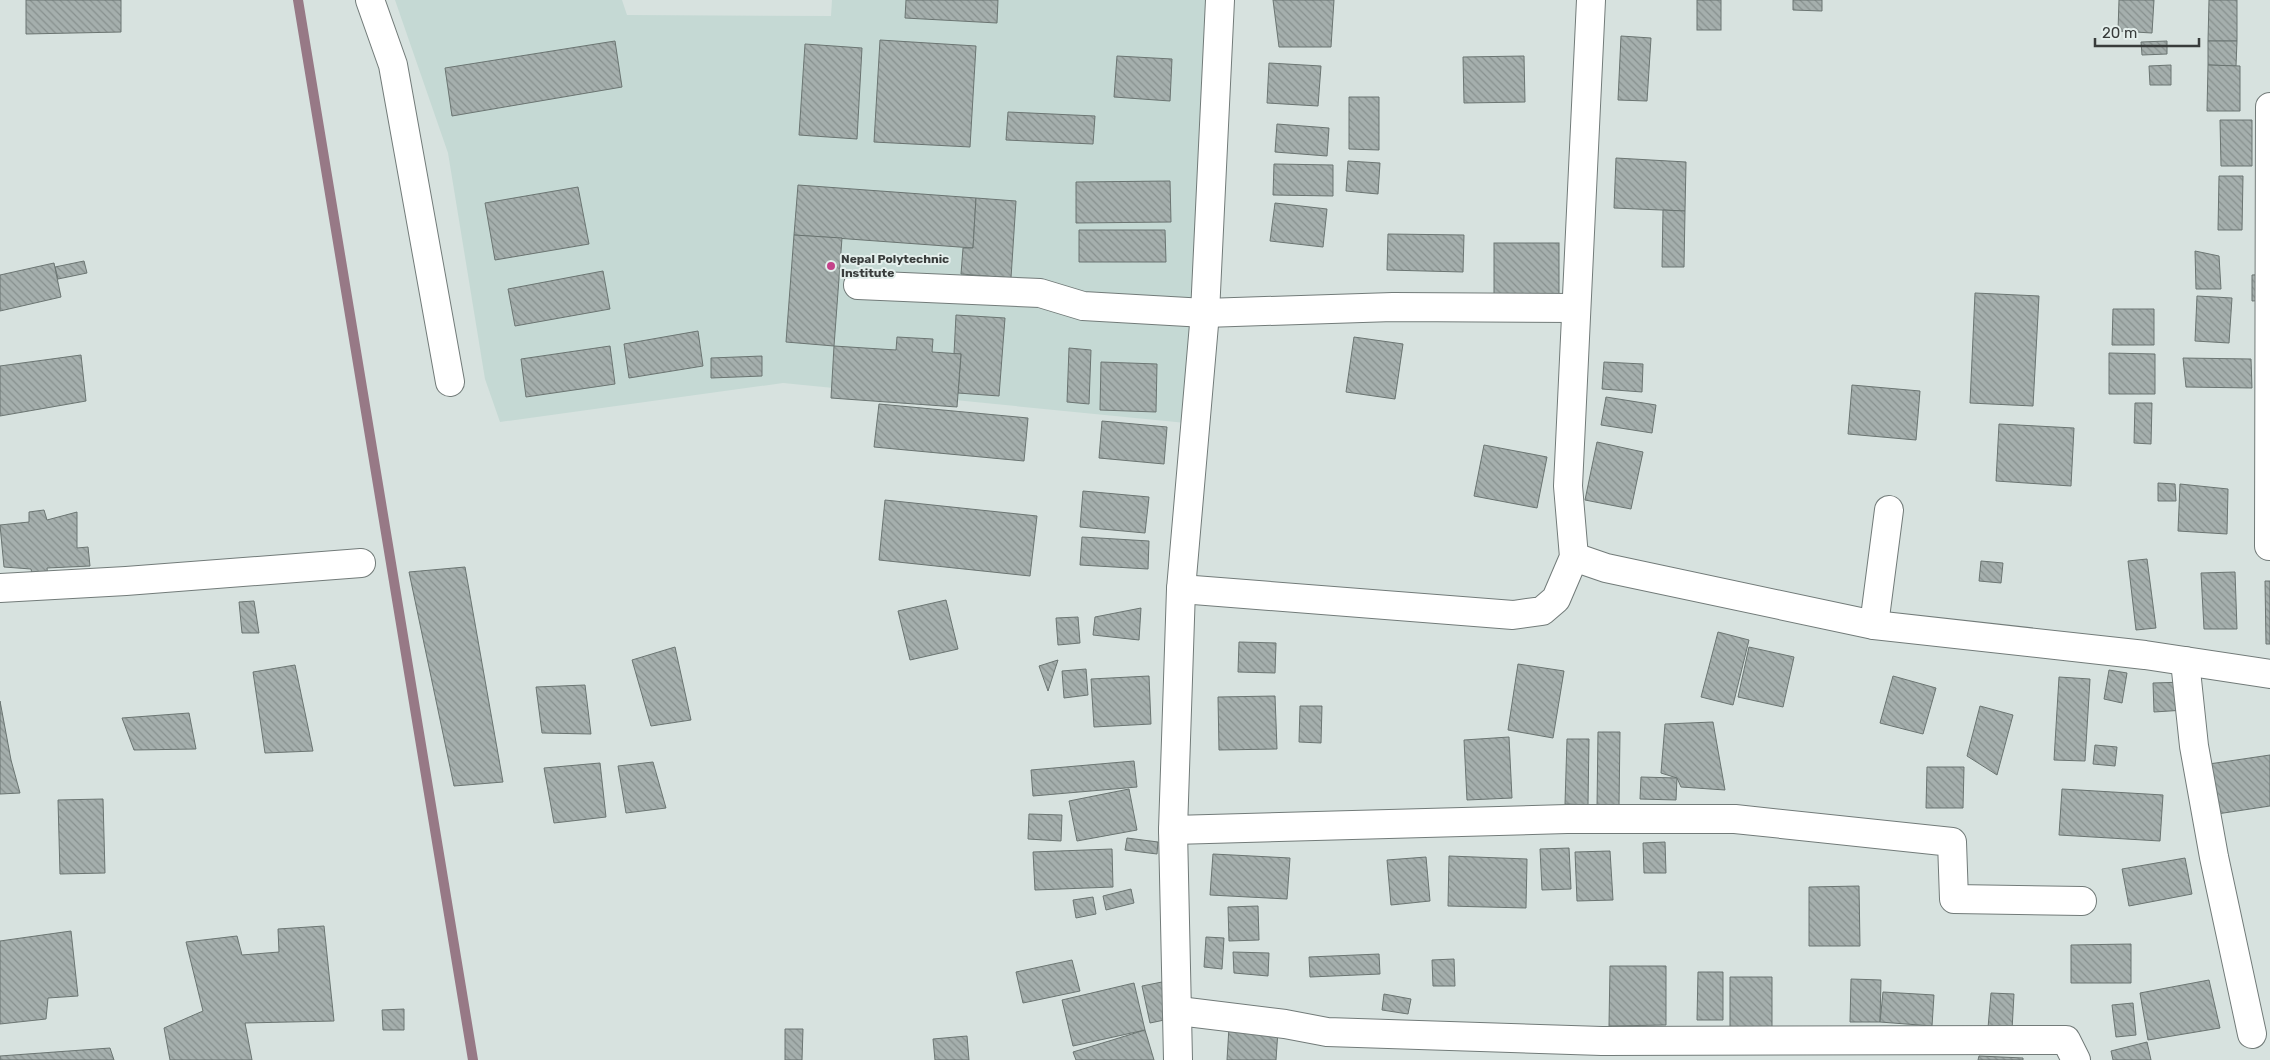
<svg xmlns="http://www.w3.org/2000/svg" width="2270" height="1060" viewBox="0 0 2270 1060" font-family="Rubik,sans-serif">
	<defs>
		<pattern id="building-back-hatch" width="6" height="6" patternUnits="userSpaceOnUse" patternTransform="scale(1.25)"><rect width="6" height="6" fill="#a5afad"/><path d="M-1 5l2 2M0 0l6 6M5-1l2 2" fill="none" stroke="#87908e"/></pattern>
	</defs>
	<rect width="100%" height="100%" fill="#d7e2df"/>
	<path fill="#c5d9d4" d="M395 0H622L627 15 831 16 832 0H1209L1186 423 783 383 500 422 485 379 448 153Z"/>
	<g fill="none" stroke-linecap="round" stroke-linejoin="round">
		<path stroke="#977986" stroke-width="10" d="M298 0 473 1060"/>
	</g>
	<g fill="url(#building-back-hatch)" stroke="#6b7572">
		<path d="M26 0H121V32L26 34Z"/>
		<path d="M906 0H998L997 23 905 18Z"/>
		<path d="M1273 0H1334L1331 47H1279Z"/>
		<rect x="1697" y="0" width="24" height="30"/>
		<path d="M1793 0H1822V11L1793 10Z"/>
		<path d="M2119 0H2154L2152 33 2118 31Z"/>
		<path d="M2209 0H2237V41H2208Z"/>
		<path d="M1621 36 1651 38 1647 101 1618 100Z"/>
		<path d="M880 40 976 46 970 147 874 142Z"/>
		<path d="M615 41 622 87 452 116 445 68Z"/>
		<path d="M2167 41V54L2142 55 2141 42Z"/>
		<path d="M2208 41H2237L2236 66 2208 65Z"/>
		<path d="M805 44 862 48 857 139 799 135Z"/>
		<path d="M1117 56 1172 59 1170 101 1114 97Z"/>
		<path d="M1524 56 1525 102 1464 103 1463 57Z"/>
		<path d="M1269 63 1321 66 1318 106 1267 103Z"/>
		<path d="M2171 65V85H2150L2149 66Z"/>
		<path d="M2208 65 2240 66V111H2207Z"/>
		<path d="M1349 97H1379V150L1349 149Z"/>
		<path d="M1008 112 1095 116 1093 144 1006 140Z"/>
		<path d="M2220 120H2252V166H2221Z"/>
		<path d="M1277 124 1329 128 1327 156 1275 152Z"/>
		<path d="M1616 158 1686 162 1685 211 1614 208Z"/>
		<path d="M1348 161 1380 163 1378 194 1346 191Z"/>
		<path d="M1274 164 1333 165V196L1273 195Z"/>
		<path d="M2219 176H2243L2242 230H2218Z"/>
		<path d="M1170 181 1171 222 1076 223V182Z"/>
		<path d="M798 185 976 198 973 248 794 235Z"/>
		<path d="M578 187 589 244 495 260 485 203Z"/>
		<path d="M976 198 1016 201 1011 278 961 274 963 248H973Z"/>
		<path d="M1275 203 1327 209 1323 247 1270 241Z"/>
		<path d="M1663 210 1685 211 1684 267H1662Z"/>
		<path d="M1079 230H1165L1166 262H1079Z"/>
		<path d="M1388 234 1464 235 1463 272 1387 270Z"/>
		<path d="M794 235 842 238 834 346 786 342Z"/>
		<rect x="1494" y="243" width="65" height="55"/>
		<path d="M2195 251 2219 256 2221 289H2196Z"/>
		<path d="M84 261 87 273 58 279 55 267Z"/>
		<path d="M54 263 61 297 0 311V275Z"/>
		<path d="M603 271 610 309 515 326 508 289Z"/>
		<path d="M2270 274V300L2252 301V275Z"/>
		<path d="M1975 293 2039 296 2033 406 1970 403Z"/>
		<path d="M2197 296 2232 298 2229 343 2195 341Z"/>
		<path d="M2113 309H2154V345H2112Z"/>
		<path d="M956 315 1005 318 999 396 958 393 961 354H954Z"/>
		<path d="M698 331 703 366 629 378 624 344Z"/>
		<path d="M897 337 933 339 932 352 961 354 957 407 831 398 834 346 896 350Z"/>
		<path d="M1354 337 1403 344 1395 399 1346 392Z"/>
		<path d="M610 346 615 384 526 397 521 359Z"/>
		<path d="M1069 348 1091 350 1089 404 1067 402Z"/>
		<path d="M2109 353 2155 354V394H2109Z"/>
		<path d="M81 355 86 401 0 416V366Z"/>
		<path d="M762 356V376L711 378V358Z"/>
		<path d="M2183 358 2251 359 2252 388 2186 387Z"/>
		<path d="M1101 362 1157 364 1156 412 1100 410Z"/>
		<path d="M1604 362 1643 364 1642 392 1602 389Z"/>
		<path d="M1852 385 1920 391 1916 440 1848 434Z"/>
		<path d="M1606 397 1656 405 1652 433 1601 425Z"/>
		<path d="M2135 403H2152L2151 444 2134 443Z"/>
		<path d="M879 404 1028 418 1024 461 874 447Z"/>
		<path d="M1102 421 1167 427 1164 464 1099 458Z"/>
		<path d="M1999 424 2074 428 2071 486 1996 481Z"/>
		<path d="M1597 442 1643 452 1631 509 1585 500Z"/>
		<path d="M1484 445 1547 457 1537 508 1474 496Z"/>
		<path d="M2158 483 2175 484 2176 501H2158Z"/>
		<path d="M2180 484 2228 489 2227 534 2178 531Z"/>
		<path d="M1083 491 1149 497 1145 533 1080 527Z"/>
		<path d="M885 500 1037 516 1030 576 879 560Z"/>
		<path d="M44 510 47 520 77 512V548L88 547 90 566 47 568 48 578H33L31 569 4 567 0 525 29 522V512Z"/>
		<path d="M1082 537 1149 541 1148 569 1080 565Z"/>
		<path d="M2147 559 2156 628 2136 630 2128 561Z"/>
		<path d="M1981 561 2003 563 2001 583 1979 581Z"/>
		<path d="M465 567 503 782 454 786 409 572Z"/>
		<path d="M2235 572 2237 629H2204L2201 573Z"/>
		<path d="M2265 581H2270V644H2266Z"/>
		<path d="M946 600 958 649 910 660 898 611Z"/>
		<path d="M254 601 259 633H242L239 602Z"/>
		<path d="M1141 608 1139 640 1093 635 1095 617Z"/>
		<path d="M1078 617 1080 643 1058 645 1056 618Z"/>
		<path d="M1718 632 1749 640 1733 705 1701 697Z"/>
		<path d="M1239 642 1276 643 1275 673 1238 672Z"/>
		<path d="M675 647 691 720 651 726 632 660Z"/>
		<path d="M1749 647 1794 657 1783 707 1738 697Z"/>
		<path d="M1058 660 1048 691 1039 666Z"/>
		<path d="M1518 664 1564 671 1553 738 1508 730Z"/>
		<path d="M295 665 313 751 265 753 253 672Z"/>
		<path d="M1086 669 1088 695 1064 698 1062 671Z"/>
		<path d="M2109 670 2127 673 2122 703 2104 699Z"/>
		<path d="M1149 676 1151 724 1094 727 1091 679Z"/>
		<path d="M1893 676 1936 688 1923 734 1880 723Z"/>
		<path d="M2059 677 2090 679 2085 761 2054 760Z"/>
		<path d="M2185 682V710L2154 712 2153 683Z"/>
		<path d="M585 685 591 734 542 733 536 687Z"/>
		<path d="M1275 696 1277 749 1219 750 1218 697Z"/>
		<path d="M0 701 11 760 20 793 0 794Z"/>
		<path d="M1300 706H1322L1321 743 1299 742Z"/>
		<path d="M1980 706 2013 715 1997 775 1967 756Z"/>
		<path d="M189 713 196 749 134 750 122 718Z"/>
		<path d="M1713 722 1725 790 1681 787 1677 778 1661 773 1665 724Z"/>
		<path d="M1598 732H1620L1619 807H1597Z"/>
		<path d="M1509 737 1512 798 1467 800 1464 740Z"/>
		<path d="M1567 739H1589L1588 805 1565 804Z"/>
		<path d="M2095 745 2117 747 2115 766 2093 764Z"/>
		<path d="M2270 755V806L2217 814 2209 764Z"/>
		<path d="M1134 761 1137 787 1033 796 1031 770Z"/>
		<path d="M653 762 666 808 626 813 618 766Z"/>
		<path d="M600 763 606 817 554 823 544 768Z"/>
		<path d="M1927 767H1964L1963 808H1926Z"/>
		<path d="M1641 777 1677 778 1676 800 1640 799Z"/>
		<path d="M1129 789 1137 830 1077 841 1069 801Z"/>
		<path d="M2062 789 2163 795 2160 841 2059 835Z"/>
		<path d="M103 799 105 873 60 874 58 800Z"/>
		<path d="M1029 814 1062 815 1061 841 1028 839Z"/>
		<path d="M1127 838 1158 842 1157 854 1125 850Z"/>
		<path d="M1665 842 1666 873H1644L1643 843Z"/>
		<path d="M1569 848 1571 889 1542 890 1540 849Z"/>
		<path d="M1112 849 1113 887 1035 890 1033 852Z"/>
		<path d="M1610 851 1613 900 1577 901 1575 852Z"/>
		<path d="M1213 854 1290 858 1287 899 1210 895Z"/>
		<path d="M1449 856 1527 859 1526 908 1448 906Z"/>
		<path d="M1426 857 1430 901 1391 905 1387 860Z"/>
		<path d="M2185 858 2192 894 2129 906 2122 869Z"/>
		<path d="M1859 886 1860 946H1809V887Z"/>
		<path d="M1131 889 1134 903 1106 910 1103 896Z"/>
		<path d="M1093 897 1096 914 1076 918 1073 900Z"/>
		<path d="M1258 906 1259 940 1229 941 1228 907Z"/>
		<path d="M324 926 334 1021 245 1023 252 1060H170L164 1028 203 1011 186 942 237 936 242 955 279 952 278 929Z"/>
		<path d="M71 931 78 996 48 998 46 1019 0 1024V941Z"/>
		<path d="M1206 937 1224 938 1222 969 1204 967Z"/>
		<path d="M2131 944V983H2071V945Z"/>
		<path d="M1233 952 1269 953 1268 976 1234 973Z"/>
		<path d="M1379 954 1380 974 1310 977 1309 957Z"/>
		<path d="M1454 959 1455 986H1433L1432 960Z"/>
		<path d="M1072 960 1080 991 1023 1003 1016 972Z"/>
		<path d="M1610 966H1666V1025L1609 1026Z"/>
		<path d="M1698 972H1723V1020H1697Z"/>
		<path d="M1730 977H1772V1028L1730 1027Z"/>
		<path d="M1851 979 1881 980 1880 1022H1850Z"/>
		<path d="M2209 980 2220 1028 2148 1040 2140 993Z"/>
		<path d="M1162 982 1169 1019 1150 1023 1142 986Z"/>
		<path d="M1134 983 1145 1030 1073 1046 1062 1000Z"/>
		<path d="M1883 992 1934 995 1932 1026 1880 1022Z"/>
		<path d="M1991 993 2014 994 2012 1030 1988 1028Z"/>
		<path d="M1384 994 1411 999 1408 1014 1382 1010Z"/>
		<path d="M2133 1003 2136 1035 2116 1037 2112 1005Z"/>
		<path d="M404 1009V1030H383L382 1010Z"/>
		<path d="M1229 1027 1278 1030 1276 1060H1227Z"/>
		<path d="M785 1029H803L802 1060H785Z"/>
		<path d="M1145 1030 1154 1060H1076L1073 1052Z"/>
		<path d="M967 1036 969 1060H935L933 1039Z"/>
		<path d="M2147 1042 2151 1060H2113L2111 1051Z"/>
		<path d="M110 1048 114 1060H0V1056Z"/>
		<path d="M1979 1056 2023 1058V1060H1978Z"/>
	</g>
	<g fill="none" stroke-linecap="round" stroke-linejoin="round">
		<g stroke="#727b79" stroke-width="30">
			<g id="minor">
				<path d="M370 0 393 65 450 382"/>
				<path d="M858 285 1040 293 1083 306 1205 313 1393 307 1576 308"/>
				<path d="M2269 546 2270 107"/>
				<path d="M1574 557 1606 568 1874 625 2145 655 2270 674"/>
				<path d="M0 588 126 581 361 563"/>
				<path d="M1181 589 1513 615 1542 611 1556 599 1574 557 1568 486 1591 0"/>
				<path d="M1874 625 1889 510"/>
				<path d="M2185 661 2194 746 2214 857 2252 1034"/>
				<path d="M1173 830 1567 819H1735L1952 842 1954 899 2082 901"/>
				<path d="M1179 1011 1285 1024 1327 1032 1602 1041 2066 1040 2076 1060"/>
				<path d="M1178 1060 1173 830 1181 589 1205 313 1220 0"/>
			</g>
		</g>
		<use href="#minor" stroke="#fff" stroke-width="28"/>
	</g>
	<circle fill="#c4428a" stroke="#e4efec" stroke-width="2" cx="831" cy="266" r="5"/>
	<g text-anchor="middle" stroke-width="4" stroke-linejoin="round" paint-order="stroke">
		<g font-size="12" font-weight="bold" fill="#383c3b" stroke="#e4efec" text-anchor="start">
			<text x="841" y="263">Nepal Polytechnic<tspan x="841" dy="14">Institute</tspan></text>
		</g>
	</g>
	<path d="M2095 38v8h104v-8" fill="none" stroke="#383c3b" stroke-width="2.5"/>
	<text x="2102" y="38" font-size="15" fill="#383c3b" stroke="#e4efec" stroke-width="4" paint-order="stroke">20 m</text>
</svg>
